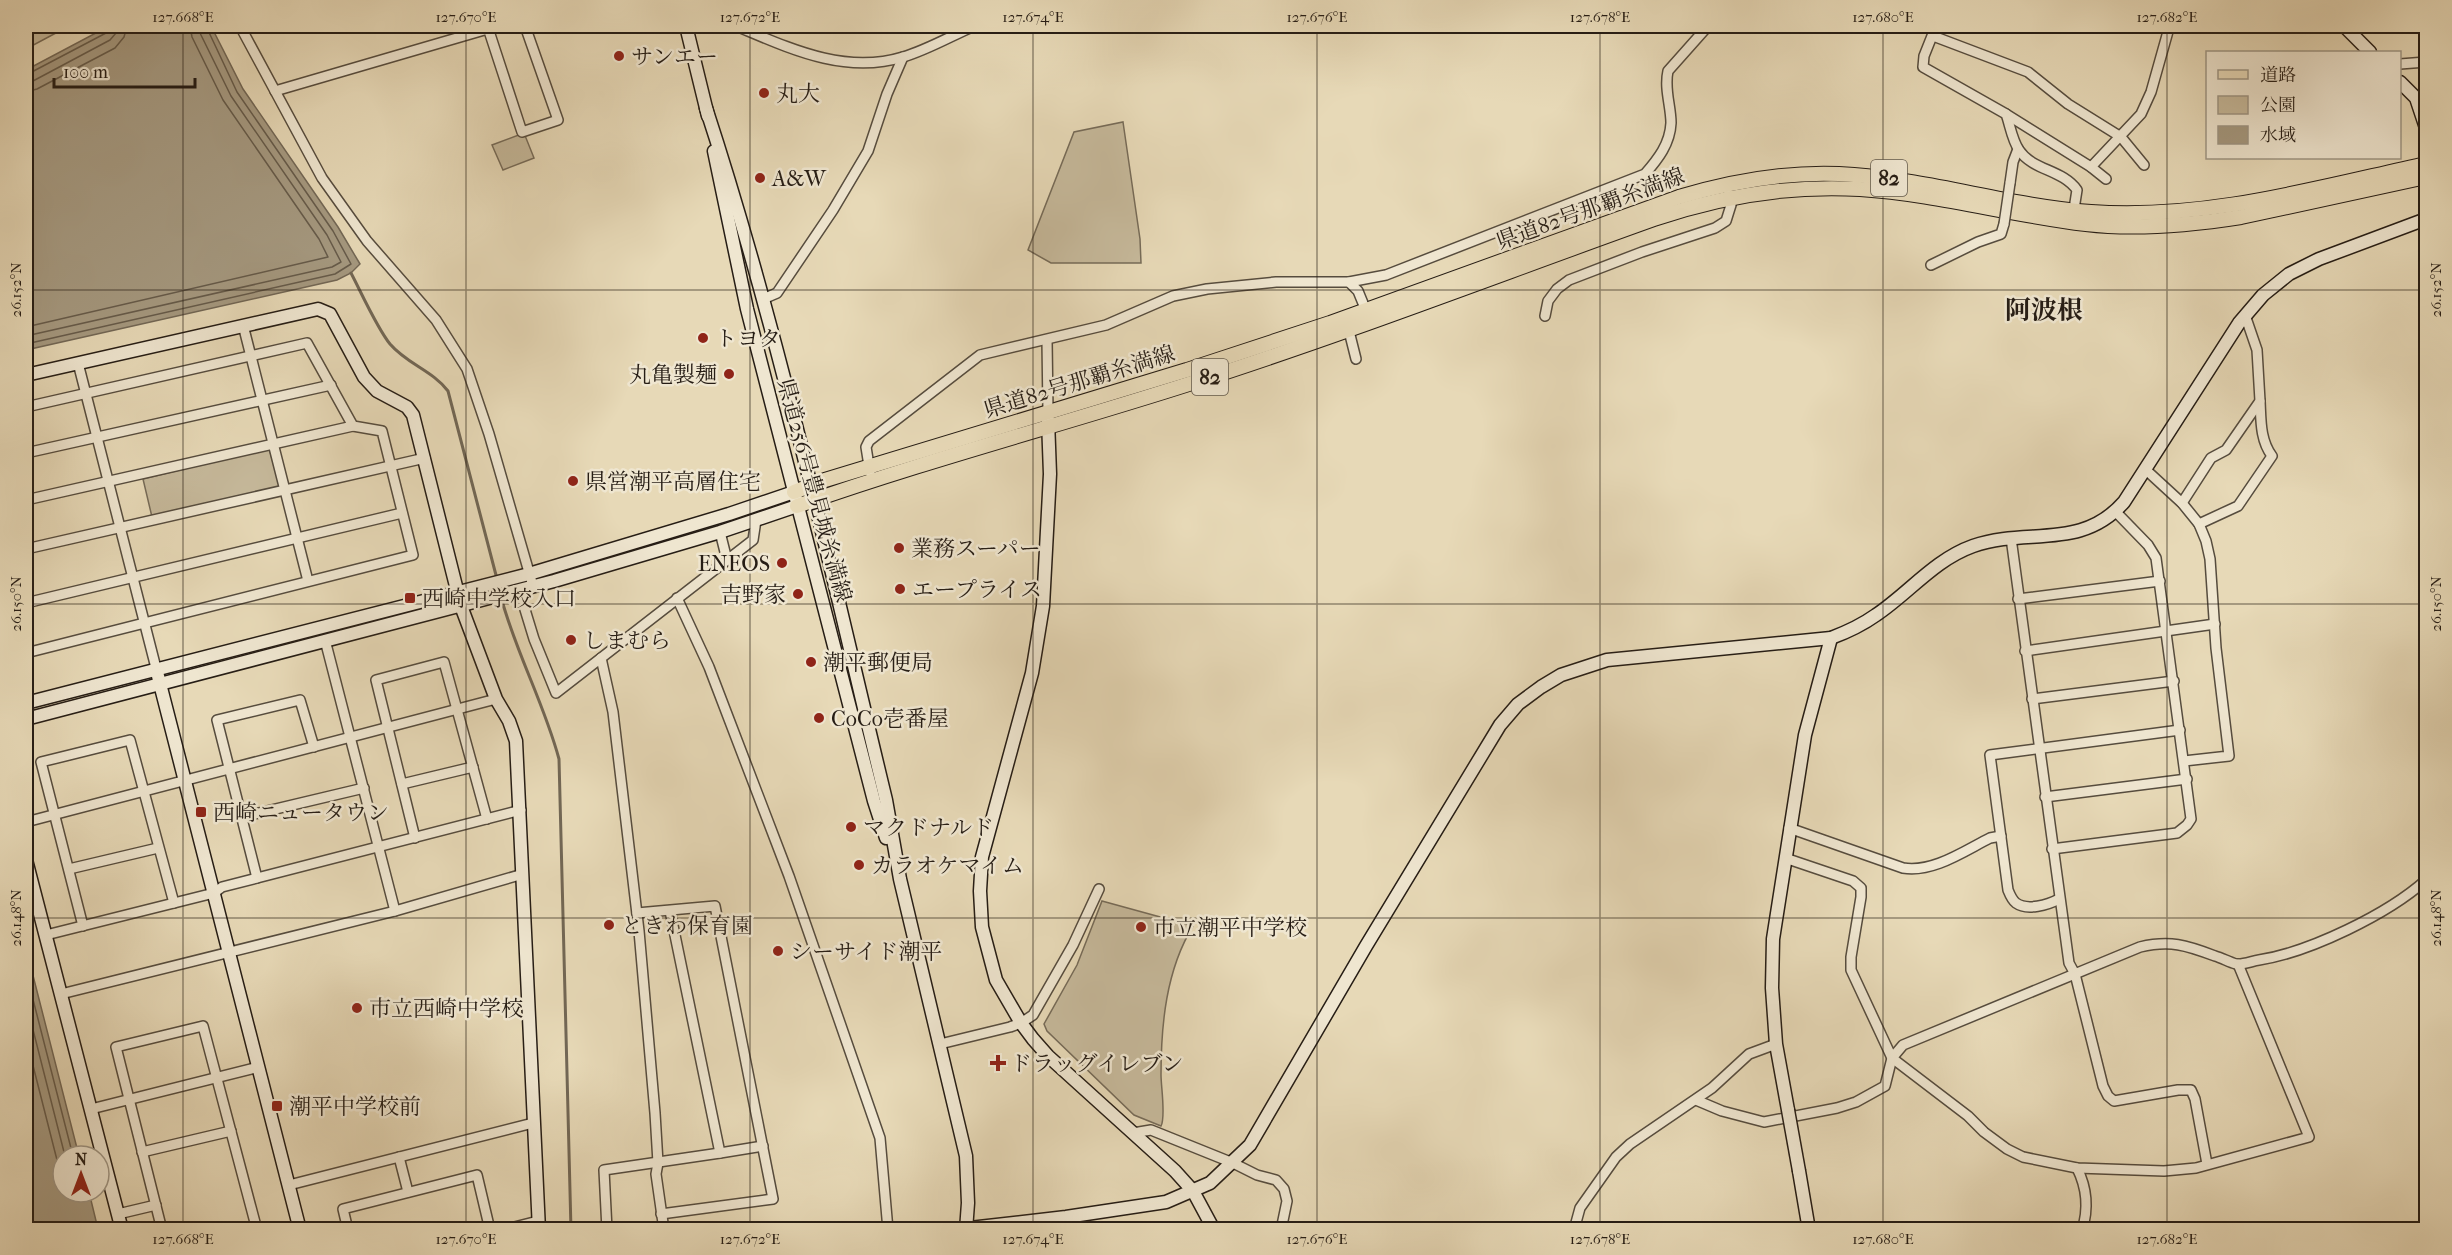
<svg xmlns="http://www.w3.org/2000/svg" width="2452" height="1255" viewBox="0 0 2452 1255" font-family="'IM FELL French Canon','Noto Serif JP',serif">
	<rect width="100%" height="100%" fill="#e7d9b7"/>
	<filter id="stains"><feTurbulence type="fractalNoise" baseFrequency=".00333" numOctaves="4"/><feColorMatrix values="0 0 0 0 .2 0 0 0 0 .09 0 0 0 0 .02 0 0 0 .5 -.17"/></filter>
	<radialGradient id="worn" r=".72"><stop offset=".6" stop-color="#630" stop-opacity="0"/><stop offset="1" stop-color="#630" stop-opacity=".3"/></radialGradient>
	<g fill="#c6b99b" stroke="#766b58" stroke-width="1.5">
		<path d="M26 26H69L26 49Z"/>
		<path d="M1123 122 1140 239 1141 263H1051L1028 250 1074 132Z"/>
		<path d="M524 133 534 158 503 170 492 145Z"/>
		<path d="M269 448 280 487 152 517 143 479Z"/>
		<path d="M1102 901 1193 926C1166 970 1161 1025 1161 1075 1161 1087 1166 1117 1161 1126L1134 1115 1047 1031 1044 1024 1077 965Z"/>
	</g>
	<g fill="#a59980" stroke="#726755" stroke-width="1.5">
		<path d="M109 26H211L243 89 338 227 360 264 351 273 337 280 26 350V70Z"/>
		<path d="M26 948 79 1156H63V1192H89L98 1229H33L26 1202Z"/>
	</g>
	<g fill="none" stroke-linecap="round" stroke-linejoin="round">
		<g stroke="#665b4a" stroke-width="1.5">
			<path d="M26 75 106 33 110 26"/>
			<path d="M26 82 33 81 110 40 116 33 117 26"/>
			<path d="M26 92 37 89 115 48 124 37 127 26"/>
			<path d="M26 327 328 257 319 239 223 100 192 37 190 26"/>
			<path d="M26 336 332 267 341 262 327 235 231 96 200 33 199 26"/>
			<path d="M26 344 335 274 351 264 333 231 237 92 206 26"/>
			<path d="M26 972 73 1156"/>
			<path d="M26 1002 65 1156"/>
			<path d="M26 1038 57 1160 63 1171"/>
		</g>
		<g stroke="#726755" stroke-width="3">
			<path d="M351 273C361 292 377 328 390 344 407 364 433 371 448 391L497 579"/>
			<path d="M501 597C516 653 544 703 559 759L571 1230"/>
		</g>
		<g stroke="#564c3e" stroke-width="12">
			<g id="street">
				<path d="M240 26 322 178 367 241 436 320 467 369 489 434 533 586"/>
				<path d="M736 26C789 48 844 75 903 57 927 50 951 36 974 26"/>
				<path d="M1936 26 1924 56 1923 67 2006 114C2010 125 2012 140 2019 150 2033 171 2062 169 2077 190L2074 209"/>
				<path d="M2161 26 2169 28 2184 26"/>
				<path d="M488 28 522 132 558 120 525 26"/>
				<path d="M1933 36 2028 72 2068 104 2121 137 2144 165"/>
				<path d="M2400 64 2426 62"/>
				<path d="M275 91 498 26"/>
				<path d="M2006 114 2091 167 2106 179"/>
				<path d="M2091 167 2141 114 2151 92 2169 28"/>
				<path d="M2010 183 2013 162 2018 149"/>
				<path d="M1931 265 1978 242 2001 234 2004 224"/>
				<path d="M1349 282 1358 291 1367 313"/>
				<path d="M763 299 777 293 833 210 868 151 887 94 903 57"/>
				<path d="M1545 316 1548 301 1557 289 1569 280 1642 252 1715 228 1726 221 1731 205 1728 195"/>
				<path d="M243 325 308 581"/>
				<path d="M1348 327 1356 359"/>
				<path d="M1047 340 1048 412"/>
				<path d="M78 363 156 668"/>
				<path d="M26 407 307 343 353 426 382 431 413 555 26 653"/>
				<path d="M26 453 331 385"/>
				<path d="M2145 469 2182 503 2199 524 2206 541 2210 559 2216 648 2229 756 2184 761"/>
				<path d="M870 472 866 447 869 441 980 355 1106 325 1173 296 1207 289 1276 282H1349L1386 275 1645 174C1658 159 1670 144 1671 123 1671 106 1664 89 1668 71L1708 26"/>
				<path d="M26 500 353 426"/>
				<path d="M2182 503 2211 458 2226 450 2260 401 2257 350 2245 315"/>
				<path d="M2199 524 2238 506 2272 456C2260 440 2261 420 2260 401"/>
				<path d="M720 532 727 560"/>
				<path d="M2011 538 2069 963 2075 974 2103 1086 2108 1096 2114 1101 2178 1090H2191L2195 1099 2207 1164"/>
				<path d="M26 549 425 458"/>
				<path d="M519 590 534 639 556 693 753 540 756 520"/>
				<path d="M677 598 709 667 789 876 880 1138 888 1230"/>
				<path d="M2018 599 2160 581"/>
				<path d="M26 603 402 513"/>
				<path d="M325 640 395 911"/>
				<path d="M2025 651 2215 624"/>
				<path d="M601 658 613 712 639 931 655 1113 658 1163 656 1174 664 1230"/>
				<path d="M2032 699 2174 681"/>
				<path d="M402 784 473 767"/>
				<path d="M2045 797 2187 779"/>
				<path d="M242 817 364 788"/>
				<path d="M26 822 496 699"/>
				<path d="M1789 828 1903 868C1933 873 1964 851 1990 838L2001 836"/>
				<path d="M415 838 376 680 444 662 487 819"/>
				<path d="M2052 849 2177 833 2187 825 2191 819 2156 558 2148 545 2115 511"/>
				<path d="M1785 858 1853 881 1861 888V897L1851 957V970L1892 1058 1968 1116 1984 1132 2007 1149 2023 1157 2077 1168 2164 1171 2196 1168 2309 1137 2238 964"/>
				<path d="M69 869 158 848"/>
				<path d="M257 878 217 720 300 700 314 747"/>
				<path d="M2059 899C2048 905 2027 911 2016 903 2012 900 2010 895 2008 890L1990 755 2180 730"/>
				<path d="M637 913 715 906 773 1199 661 1214"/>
				<path d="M83 926 41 762 130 740 174 903"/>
				<path d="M46 935 214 893 222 887 257 878 521 810"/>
				<path d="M61 994 395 911 523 874"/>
				<path d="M940 1044 1010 1027 1021 1023 1033 1015 1073 945 1099 889"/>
				<path d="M1696 1100 1722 1111 1764 1122 1837 1108 1856 1102 1885 1086 1892 1058 1903 1045 2140 947C2170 940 2186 945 2215 956 2222 958 2229 962 2236 964 2243 965 2252 961 2259 960 2310 952 2388 914 2426 880"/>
				<path d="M91 1109 259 1067"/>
				<path d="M1133 1133 1151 1130 1233 1163 1257 1175 1276 1180 1284 1189 1287 1201 1281 1230"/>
				<path d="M142 1152 231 1131"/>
				<path d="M720 1153 763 1146"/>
				<path d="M399 1157 408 1192"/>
				<path d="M2077 1168C2087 1188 2089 1208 2082 1230"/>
				<path d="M289 1185 533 1123"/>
				<path d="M118 1214 156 1205"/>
				<path d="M162 1230 116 1047 203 1026 257 1230"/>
				<path d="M348 1230 343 1209 477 1175 490 1230"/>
				<path d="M503 1230 538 1221"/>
				<path d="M607 1230 604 1170 720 1153 670 911"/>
				<path d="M1574 1230 1580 1208 1616 1157 1630 1144 1712 1088 1749 1054 1776 1044"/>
			</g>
		</g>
		<g stroke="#261d15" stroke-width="15">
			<g id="secondary">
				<path d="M686 26 708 116"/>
				<path d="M2344 26 2370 52"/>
				<path d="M2400 82 2416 98 2426 128"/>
				<path d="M706 108C780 334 830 569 886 800L900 879 966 1156 968 1203 966 1230"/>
				<path d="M714 151 747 309 874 801 886 838"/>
				<path d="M26 375 318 309 330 314 364 377 377 391 407 407 413 415 461 606 496 699 509 721 516 741 539 1230"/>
				<path d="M1048 420 1050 474 1043 606 1032 673 982 857 980 891 982 927 996 980 1021 1023 1033 1039 1048 1056 1175 1171 1193 1191 1214 1230"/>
				<path d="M158 676 300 1230"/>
				<path d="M26 703 529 574 729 514 794 492"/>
				<path d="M26 719 554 581 720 532 797 506"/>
				<path d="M26 860 122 1230"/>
				<path d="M1788 1110 1776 1044 1772 988 1773 939 1805 735 1831 638"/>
				<path d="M1799 1171 1809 1230"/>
				<path d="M952 1230 1066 1217 1166 1202 1210 1183 1250 1145 1366 946 1500 725 1518 704 1541 687 1561 675 1607 660 1831 638C1847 632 1862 625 1876 615 1909 593 1934 560 1973 546 2027 527 2081 551 2124 502L2239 323 2263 295 2289 274 2319 259 2426 219"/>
			</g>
		</g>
		<g stroke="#261d15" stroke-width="16">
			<g id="primary">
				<path d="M794 492 825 480 1187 370 1330 323 1679 197C1736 180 1795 170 1854 175 1934 181 2011 206 2091 212 2206 220 2316 188 2426 164"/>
				<path d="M797 506C927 460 1061 425 1192 383 1348 333 1500 274 1654 219 1721 196 1789 185 1860 189 1937 194 2010 215 2086 224 2137 230 2190 225 2241 217L2426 177"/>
			</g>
		</g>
		<use href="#street" stroke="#efe6d0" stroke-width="9"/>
		<use href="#secondary" stroke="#efe6d0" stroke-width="12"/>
		<use href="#primary" stroke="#e7d9b7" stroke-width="14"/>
		<g stroke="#564c3e" stroke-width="12" stroke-linecap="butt">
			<path id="street-bridge" d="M2004 224 2010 183"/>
		</g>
		<g stroke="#261d15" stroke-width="15" stroke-linecap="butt">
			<path id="secondary-bridge" d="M1788 1110 1799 1171"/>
		</g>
		<use href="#street-bridge" stroke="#efe6d0" stroke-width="9"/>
		<use href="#secondary-bridge" stroke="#efe6d0" stroke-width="12"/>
	</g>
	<path fill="none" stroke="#261d15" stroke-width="1.5" stroke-opacity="0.45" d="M183 26V1230M466 26V1230M750 26V1230M1033 26V1230M1317 26V1230M1600 26V1230M1883 26V1230M2167 26V1230M26 290H2426M26 604H2426M26 918H2426"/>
	<g fill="#8f2418" stroke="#efe6d0" stroke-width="2">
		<circle cx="619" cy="56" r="6"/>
		<circle cx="764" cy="93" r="6"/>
		<circle cx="760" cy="178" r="6"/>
		<circle cx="703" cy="338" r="6"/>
		<circle cx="729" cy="374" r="6"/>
		<circle cx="573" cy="481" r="6"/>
		<circle cx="899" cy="548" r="6"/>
		<circle cx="782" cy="563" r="6"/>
		<circle cx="900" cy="589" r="6"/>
		<circle cx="798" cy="594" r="6"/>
		<rect x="404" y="592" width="12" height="12" rx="3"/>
		<circle cx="571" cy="640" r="6"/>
		<circle cx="811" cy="662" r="6"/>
		<circle cx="819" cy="718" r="6"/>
		<rect x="195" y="806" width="12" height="12" rx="3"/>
		<circle cx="851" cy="827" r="6"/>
		<circle cx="859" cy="865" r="6"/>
		<circle cx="609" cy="925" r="6"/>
		<circle cx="1141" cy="927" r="6"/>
		<circle cx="778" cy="951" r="6"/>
		<circle cx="357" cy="1008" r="6"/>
		<path d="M995 1054h6v6h6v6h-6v6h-6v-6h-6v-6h6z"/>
		<rect x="271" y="1100" width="12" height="12" rx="3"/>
	</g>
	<g text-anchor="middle" stroke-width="5" stroke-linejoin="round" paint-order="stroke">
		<g fill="#efe6d0" stroke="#62594d" stroke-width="1.5">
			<rect x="1871" y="160" width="36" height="36" rx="4.5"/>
			<rect x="1192" y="359" width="36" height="36" rx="4.5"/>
		</g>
		<g font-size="21" font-weight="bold" fill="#261d15">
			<text x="1889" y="185">82</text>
			<text x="1210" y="384">82</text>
		</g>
		<g font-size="22" fill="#261d15" stroke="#efe6d0" text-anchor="start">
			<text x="631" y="64">サンエー</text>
			<text x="776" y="101">丸大</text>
			<text x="772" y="186">A&amp;W</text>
			<text x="715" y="346">トヨタ</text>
			<text x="717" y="382" text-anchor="end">丸亀製麺</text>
			<text x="585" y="489">県営潮平高層住宅</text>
			<text x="911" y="556">業務スーパー</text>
			<text x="770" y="571" text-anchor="end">ENEOS</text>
			<text x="912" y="597">エープライス</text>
			<text x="786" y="602" text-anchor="end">吉野家</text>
			<text x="422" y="606">西崎中学校入口</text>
			<text x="583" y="648">しまむら</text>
			<text x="823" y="670">潮平郵便局</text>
			<text x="831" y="726">CoCo壱番屋</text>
			<text x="213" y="820">西崎ニュータウン</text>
			<text x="863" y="835">マクドナルド</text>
			<text x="871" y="873">カラオケマイム</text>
			<text x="621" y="933">ときわ保育園</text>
			<text x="1153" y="935">市立潮平中学校</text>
			<text x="790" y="959">シーサイド潮平</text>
			<text x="369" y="1016">市立西崎中学校</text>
			<text x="1010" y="1071">ドラッグイレブン</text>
			<text x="289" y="1114">潮平中学校前</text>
		</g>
		<g font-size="22" fill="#261d15" stroke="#efe6d0">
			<text transform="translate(1590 208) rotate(-20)" y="8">県道82号那覇糸満線</text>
			<text transform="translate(1079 381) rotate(-17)" y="8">県道82号那覇糸満線</text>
			<text transform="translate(815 490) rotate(75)" y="8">県道256号豊見城糸満線</text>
		</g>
		<g font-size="26" font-weight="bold" fill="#261d15" stroke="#efe6d0">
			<text x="2044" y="319">阿波根</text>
		</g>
	</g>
	<rect width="2452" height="1255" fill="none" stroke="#e7d9b7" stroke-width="66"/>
	<rect x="2206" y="51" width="195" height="108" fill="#efe6d0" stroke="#9f9685" stroke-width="1.5"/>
	<rect x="2218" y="70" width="30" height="9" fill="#e7d9b7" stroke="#9f9685" stroke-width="1.5"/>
	<text x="2260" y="81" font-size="18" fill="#261d15">道路</text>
	<rect x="2218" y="96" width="30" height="18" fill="#c6b99b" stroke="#9f9685" stroke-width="1.5"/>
	<text x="2260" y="111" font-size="18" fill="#261d15">公園</text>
	<rect x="2218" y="126" width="30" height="18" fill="#a59980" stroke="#9f9685" stroke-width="1.5"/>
	<text x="2260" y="141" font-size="18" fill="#261d15">水域</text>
	<g transform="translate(81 1174)"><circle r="28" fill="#efe6d0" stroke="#9f9685" stroke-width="1.5"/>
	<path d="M0-4.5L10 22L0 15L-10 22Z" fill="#8f2418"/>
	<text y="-9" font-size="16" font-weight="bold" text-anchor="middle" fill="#261d15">N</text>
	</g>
	<path d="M54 78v9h141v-9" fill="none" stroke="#261d15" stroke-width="3"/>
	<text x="63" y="78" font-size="18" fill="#261d15" stroke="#efe6d0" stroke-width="4.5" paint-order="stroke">100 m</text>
	<rect x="33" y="33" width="2386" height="1189" fill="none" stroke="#261d15" stroke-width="2"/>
	<g font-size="15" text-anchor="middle" fill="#261d15">
		<text x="183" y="22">127.668°E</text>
		<text x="466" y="22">127.670°E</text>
		<text x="750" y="22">127.672°E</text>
		<text x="1033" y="22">127.674°E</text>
		<text x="1317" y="22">127.676°E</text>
		<text x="1600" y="22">127.678°E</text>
		<text x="1883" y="22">127.680°E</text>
		<text x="2167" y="22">127.682°E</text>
		<text transform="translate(16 290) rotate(-90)" y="5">26.152°N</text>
		<text transform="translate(2436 290) rotate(-90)" y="5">26.152°N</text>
		<text transform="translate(16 604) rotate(-90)" y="5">26.150°N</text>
		<text transform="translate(2436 604) rotate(-90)" y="5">26.150°N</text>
		<text transform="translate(16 918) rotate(-90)" y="5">26.148°N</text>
		<text transform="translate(2436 918) rotate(-90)" y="5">26.148°N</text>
		<text x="183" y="1244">127.668°E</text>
		<text x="466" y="1244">127.670°E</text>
		<text x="750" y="1244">127.672°E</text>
		<text x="1033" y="1244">127.674°E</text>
		<text x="1317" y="1244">127.676°E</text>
		<text x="1600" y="1244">127.678°E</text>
		<text x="1883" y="1244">127.680°E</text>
		<text x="2167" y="1244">127.682°E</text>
	</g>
	<rect width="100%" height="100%" filter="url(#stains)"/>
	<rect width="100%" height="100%" fill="url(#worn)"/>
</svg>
